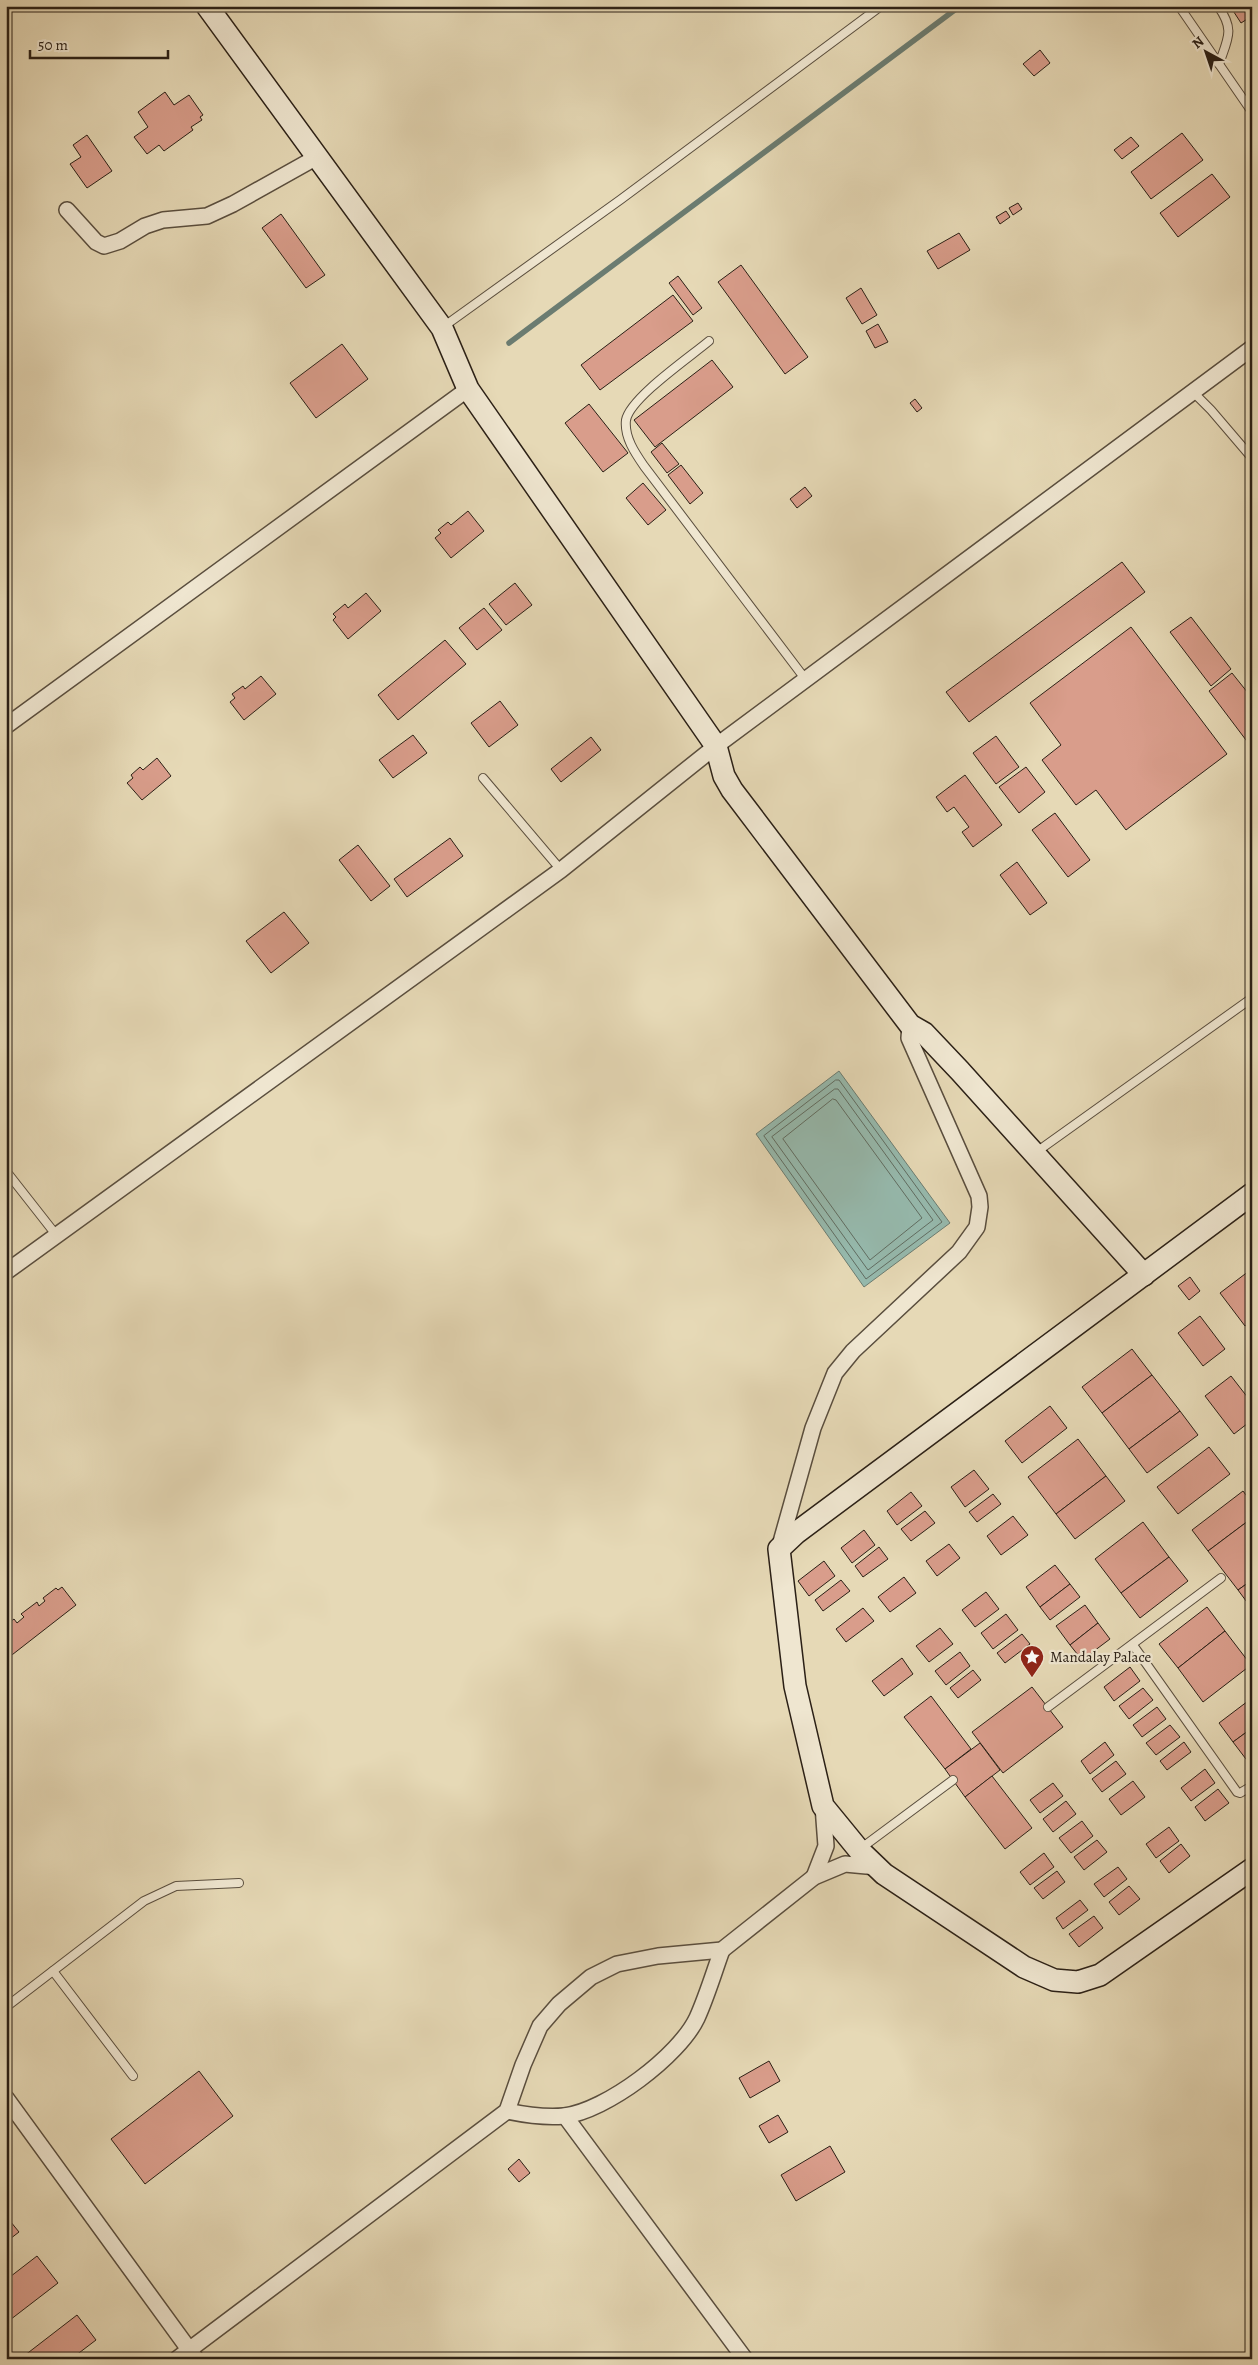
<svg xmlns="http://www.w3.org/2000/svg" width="1258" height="2365" viewBox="0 0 1258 2365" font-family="Alegreya,serif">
	<rect width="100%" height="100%" fill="#e6d9b6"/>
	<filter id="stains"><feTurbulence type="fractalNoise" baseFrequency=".004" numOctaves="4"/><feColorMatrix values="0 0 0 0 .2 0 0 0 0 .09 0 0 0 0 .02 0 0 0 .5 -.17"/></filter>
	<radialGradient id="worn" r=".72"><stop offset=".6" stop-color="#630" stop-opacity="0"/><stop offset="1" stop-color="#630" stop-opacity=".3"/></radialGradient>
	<path fill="#96baae" stroke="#6b7c71" d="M839 1071 950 1223 864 1287 756 1134Z"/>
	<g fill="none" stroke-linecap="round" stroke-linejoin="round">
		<g stroke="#606d62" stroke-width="1">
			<path d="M836 1080H839L942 1222 866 1279 764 1136Z"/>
			<path d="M835 1089H838L933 1220 868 1270 772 1137Z"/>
			<path d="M833 1099 836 1100 922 1218 870 1260 783 1139Z"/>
		</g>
		<path stroke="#6b7c71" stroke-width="5.5" d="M509 343 960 6"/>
	</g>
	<g fill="#d99d8b" stroke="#2b2016">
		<path d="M68 6H79L72 12Z"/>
		<path d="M1230 6H1252V16L1241 23Z"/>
		<path d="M1040 50 1050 63 1034 76 1023 64Z"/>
		<path d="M165 92 174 105 189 95 203 115 200 117 202 120 191 127 193 130 164 151 159 145 147 154 134 137 148 127 138 112Z"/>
		<path d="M1182 133 1203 160 1151 199 1131 172Z"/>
		<path d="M87 135 112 171 87 188 70 164 81 157 73 145Z"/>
		<path d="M1131 137 1139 146 1122 159 1114 150Z"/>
		<path d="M1212 174 1230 197 1178 237 1160 213Z"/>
		<path d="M1018 203 1022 209 1013 215 1009 208Z"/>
		<path d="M1006 211 1010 217 1000 224 996 217Z"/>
		<path d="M281 214 325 275 306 288 262 228Z"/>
		<path d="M959 233 970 250 938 269 927 251Z"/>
		<path d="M741 265 808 357 785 374 718 282Z"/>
		<path d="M678 276 702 308 693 315 669 283Z"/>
		<path d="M861 288 877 315 862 324 846 298Z"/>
		<path d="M673 295 693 321 600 390 581 365Z"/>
		<path d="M878 324 888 342 875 348 866 331Z"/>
		<path d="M342 344 368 379 316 418 290 383Z"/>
		<path d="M712 360 733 387 655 447 634 420Z"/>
		<path d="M915 399 922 408 917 412 910 403Z"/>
		<path d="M589 404 628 453 603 472 565 423Z"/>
		<path d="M662 443 679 464 667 473 651 452Z"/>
		<path d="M681 465 703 493 690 504 668 475Z"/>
		<path d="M643 483 666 510 648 525 626 498Z"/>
		<path d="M805 487 812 496 797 508 790 499Z"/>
		<path d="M468 511 484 531 451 558 435 538 441 533 438 530 448 522 451 525Z"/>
		<path d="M1122 562 1145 592 969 722 946 692Z"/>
		<path d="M515 583 532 605 506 625 489 604Z"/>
		<path d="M366 593 381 611 348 639 333 620 336 617 333 614 345 604 348 608Z"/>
		<path d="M484 608 502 630 477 650 459 628Z"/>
		<path d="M1191 617 1231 669 1211 686 1170 632Z"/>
		<path d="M1131 627 1227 754 1126 830 1096 790 1076 805 1042 760 1061 745 1030 703Z"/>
		<path d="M445 640 466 664 398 720 378 695Z"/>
		<path d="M1232 673 1252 698V742L1249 744 1209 691Z"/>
		<path d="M261 676 276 694 244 720 230 702 235 698 232 694 243 686 245 689Z"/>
		<path d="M500 701 518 725 489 747 471 723Z"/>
		<path d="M413 735 427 753 393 778 379 760Z"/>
		<path d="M996 736 1019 767 996 784 973 753Z"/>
		<path d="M591 737 601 750 561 782 551 769Z"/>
		<path d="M157 758 171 776 142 800 127 783 133 778 131 775 140 767 143 770Z"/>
		<path d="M1026 767 1045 792 1019 813 999 787Z"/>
		<path d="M965 775 1002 825 973 847 962 832 969 827 954 807 947 812 936 797Z"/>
		<path d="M1055 813 1090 860 1068 877 1032 830Z"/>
		<path d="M450 838 463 856 407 897 394 879Z"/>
		<path d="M358 845 390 886 371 901 339 860Z"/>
		<path d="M1017 862 1047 903 1030 915 1000 875Z"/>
		<path d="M284 912 309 943 271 973 246 941Z"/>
		<path d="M1249 1271 1252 1274V1321L1245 1326 1220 1293Z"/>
		<path d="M1190 1277 1200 1291 1189 1300 1178 1286Z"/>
		<path d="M1200 1316 1225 1349 1203 1366 1178 1333Z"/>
		<path d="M1132 1349 1152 1375 1102 1413 1082 1387Z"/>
		<path d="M1152 1375 1180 1411 1129 1449 1102 1413Z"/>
		<path d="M1231 1376 1252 1403V1420L1234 1434 1205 1396Z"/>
		<path d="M1050 1406 1067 1428 1022 1463 1005 1441Z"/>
		<path d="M1180 1411 1198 1435 1147 1473 1129 1449Z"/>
		<path d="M1078 1439 1106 1476 1056 1514 1028 1477Z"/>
		<path d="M1209 1447 1230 1474 1178 1514 1157 1487Z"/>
		<path d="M974 1470 989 1489 965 1507 951 1487Z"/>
		<path d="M1106 1476 1125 1501 1075 1539 1056 1514Z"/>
		<path d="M1243 1491 1252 1503V1518L1208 1551 1192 1530Z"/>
		<path d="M911 1492 922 1506 897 1525 887 1511Z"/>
		<path d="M993 1494 1001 1504 977 1522 969 1512Z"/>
		<path d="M925 1511 935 1523 911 1541 901 1529Z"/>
		<path d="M1013 1516 1028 1535 1001 1555 987 1536Z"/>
		<path d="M1252 1518V1580L1238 1590 1208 1551Z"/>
		<path d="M1143 1522 1169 1557 1121 1593 1095 1559Z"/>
		<path d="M864 1530 875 1545 852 1563 841 1548Z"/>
		<path d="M949 1544 960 1558 937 1576 926 1561Z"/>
		<path d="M879 1547 888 1559 863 1577 855 1566Z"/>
		<path d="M1169 1557 1188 1581 1140 1618 1121 1593Z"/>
		<path d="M824 1561 835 1576 809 1596 798 1581Z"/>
		<path d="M1055 1565 1070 1584 1040 1607 1026 1587Z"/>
		<path d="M904 1577 916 1593 890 1612 878 1597Z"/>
		<path d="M841 1580 850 1591 823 1611 815 1600Z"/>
		<path d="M1252 1580V1609L1238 1590Z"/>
		<path d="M1070 1584 1080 1597 1050 1620 1040 1607Z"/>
		<path d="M62 1587 76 1605 8 1658 6 1625 14 1619 17 1623 24 1617 21 1614 37 1602 39 1606 45 1601 43 1598 56 1588 58 1590Z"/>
		<path d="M986 1592 999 1609 975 1627 962 1610Z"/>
		<path d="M1085 1605 1098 1623 1070 1645 1056 1626Z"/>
		<path d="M1207 1607 1225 1631 1178 1668 1159 1644Z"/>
		<path d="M863 1608 874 1621 846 1642 836 1629Z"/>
		<path d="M1006 1614 1018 1630 993 1649 981 1633Z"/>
		<path d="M1098 1623 1110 1639 1082 1660 1070 1645Z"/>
		<path d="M940 1628 953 1644 929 1662 916 1646Z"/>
		<path d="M1225 1631 1251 1665 1203 1702 1178 1668Z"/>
		<path d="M1022 1634 1030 1644 1005 1663 997 1653Z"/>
		<path d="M960 1652 970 1666 946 1685 935 1671Z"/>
		<path d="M902 1658 913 1674 884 1696 872 1681Z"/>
		<path d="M1130 1667 1140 1681 1114 1701 1104 1687Z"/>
		<path d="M973 1670 981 1680 958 1698 950 1688Z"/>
		<path d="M1032 1687 1063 1727 1003 1773 972 1732Z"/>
		<path d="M1143 1688 1153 1700 1129 1719 1119 1706Z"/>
		<path d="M931 1696 971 1749 945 1769 904 1717Z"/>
		<path d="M1252 1698V1728L1233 1742 1219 1723Z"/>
		<path d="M1157 1707 1166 1719 1142 1737 1133 1725Z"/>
		<path d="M1170 1725 1180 1737 1156 1755 1146 1743Z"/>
		<path d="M1252 1728V1767L1233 1742Z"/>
		<path d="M1105 1742 1114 1755 1090 1774 1081 1761Z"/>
		<path d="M1184 1742 1191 1752 1167 1770 1160 1761Z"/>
		<path d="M980 1743 1000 1770 965 1797 945 1769Z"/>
		<path d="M1116 1761 1126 1774 1102 1792 1092 1779Z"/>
		<path d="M1205 1769 1215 1783 1191 1801 1181 1788Z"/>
		<path d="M992 1776 1032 1828 1005 1849 965 1797Z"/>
		<path d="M1133 1781 1145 1797 1121 1815 1109 1799Z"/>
		<path d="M1053 1783 1063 1796 1040 1813 1030 1800Z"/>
		<path d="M1218 1789 1229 1803 1205 1821 1195 1807Z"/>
		<path d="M1066 1801 1076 1814 1053 1832 1043 1819Z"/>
		<path d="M1082 1821 1093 1836 1071 1853 1059 1838Z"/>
		<path d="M1169 1827 1179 1841 1156 1858 1146 1844Z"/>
		<path d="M1097 1840 1107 1852 1084 1870 1074 1857Z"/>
		<path d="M1181 1844 1190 1856 1169 1873 1160 1861Z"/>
		<path d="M1044 1853 1054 1867 1030 1885 1020 1872Z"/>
		<path d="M1118 1867 1127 1879 1104 1897 1094 1884Z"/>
		<path d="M1057 1871 1065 1882 1043 1899 1034 1888Z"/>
		<path d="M1129 1886 1140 1899 1119 1915 1109 1902Z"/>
		<path d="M1080 1900 1088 1910 1063 1929 1056 1918Z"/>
		<path d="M1094 1916 1103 1928 1079 1947 1069 1934Z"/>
		<path d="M769 2061 780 2081 750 2098 739 2078Z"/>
		<path d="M199 2071 233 2116 145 2184 111 2139Z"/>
		<path d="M778 2115 788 2132 769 2143 759 2126Z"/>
		<path d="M830 2146 845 2172 796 2201 781 2175Z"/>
		<path d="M519 2159 530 2173 519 2182 508 2169Z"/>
		<path d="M6 2216 19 2232 6 2242Z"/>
		<path d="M37 2256 58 2283 6 2323V2280Z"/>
		<path d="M77 2315 96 2340 71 2359H20Z"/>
	</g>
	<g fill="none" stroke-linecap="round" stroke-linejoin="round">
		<g stroke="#5a4e3e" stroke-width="10">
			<g id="lane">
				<path d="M1179 6 1252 112"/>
				<path d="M1218 6C1235 30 1228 38 1219 64"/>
				<path d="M443 327 620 200 881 6"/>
				<path d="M709 341C690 357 630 398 626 420 624 437 635 453 644 466L806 680"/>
				<path d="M1193 392 1211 410 1252 458"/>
				<path d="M483 778 561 870"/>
				<path d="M1035 1153 1252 998"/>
				<path d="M6 1171 57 1236"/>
				<path d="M1133 1645 1237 1792 1240 1793 1252 1786"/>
				<path d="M1048 1707 1221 1578"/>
				<path d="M860 1849 953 1780"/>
				<path d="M53 1971 133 2076"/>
				<path d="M6 2007 144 1901 176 1886 239 1883"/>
			</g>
		</g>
		<g stroke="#5a4e3e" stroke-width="18">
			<g id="street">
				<path d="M67 210 96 242 104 246 120 241 145 226 163 220 207 216 233 204 317 157"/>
				<path d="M6 726 468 389"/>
				<path d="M6 1272 561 870 716 746 1252 348"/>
				<path d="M779 1549 813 1428 835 1373 853 1351 959 1252 977 1227 980 1207 979 1196 909 1038 910 1025"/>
				<path d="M814 1877 826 1846 823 1806"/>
				<path d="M6 2098 196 2359"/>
				<path d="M507 2111C526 2115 544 2118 564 2116 606 2111 679 2056 697 2018 707 1996 714 1972 722 1950"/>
				<path d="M565 2116 745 2359"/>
				<path d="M177 2359 507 2111 523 2065 540 2026 559 2004 591 1977 617 1964 658 1956 722 1950 814 1877 845 1864 877 1867"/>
			</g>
		</g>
		<g stroke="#2b2016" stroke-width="24">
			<g id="secondary">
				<path d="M207 6 442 328 468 389 716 746 724 776 732 790 910 1025 924 1033 960 1071 1144 1275"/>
				<path d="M1252 1194 796 1533 779 1549 795 1686 823 1806 859 1850 884 1874 1024 1967 1054 1980 1078 1982 1100 1975 1252 1869"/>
			</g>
		</g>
		<use href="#lane" stroke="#efe6d0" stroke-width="8"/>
		<use href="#street" stroke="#efe6d0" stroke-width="15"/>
		<use href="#secondary" stroke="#efe6d0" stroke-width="21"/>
	</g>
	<defs>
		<g id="sight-pin" transform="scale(1.25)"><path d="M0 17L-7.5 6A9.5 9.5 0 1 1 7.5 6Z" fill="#8f2418" stroke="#efe6d0"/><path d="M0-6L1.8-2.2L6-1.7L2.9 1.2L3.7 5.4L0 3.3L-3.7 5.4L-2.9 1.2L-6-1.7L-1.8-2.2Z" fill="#fff"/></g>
	</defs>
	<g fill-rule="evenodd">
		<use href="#sight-pin" x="1032" y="1657"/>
	</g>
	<g text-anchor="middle" stroke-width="4.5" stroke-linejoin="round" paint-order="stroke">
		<g font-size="15" fill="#2b2016" stroke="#efe6d0" text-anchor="start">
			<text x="1050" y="1662">Mandalay Palace</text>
		</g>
	</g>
	<rect width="1258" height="2365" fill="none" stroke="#e6d9b6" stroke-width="25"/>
	<rect x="8" y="8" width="1243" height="2350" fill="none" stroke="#2b2016" stroke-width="2.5"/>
	<rect x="12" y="12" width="1233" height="2340" fill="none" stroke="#2b2016"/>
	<g transform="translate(1206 52) rotate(320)" stroke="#efe6d0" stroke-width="4" paint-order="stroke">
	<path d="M0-4L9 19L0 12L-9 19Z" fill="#2b2016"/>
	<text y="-8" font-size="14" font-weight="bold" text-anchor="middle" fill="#2b2016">N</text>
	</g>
	<path d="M30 50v8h138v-8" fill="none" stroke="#2b2016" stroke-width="2.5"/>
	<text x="38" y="50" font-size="15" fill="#2b2016" stroke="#efe6d0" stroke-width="4" paint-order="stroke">50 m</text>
	<rect width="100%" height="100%" filter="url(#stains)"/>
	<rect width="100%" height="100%" fill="url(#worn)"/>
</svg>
